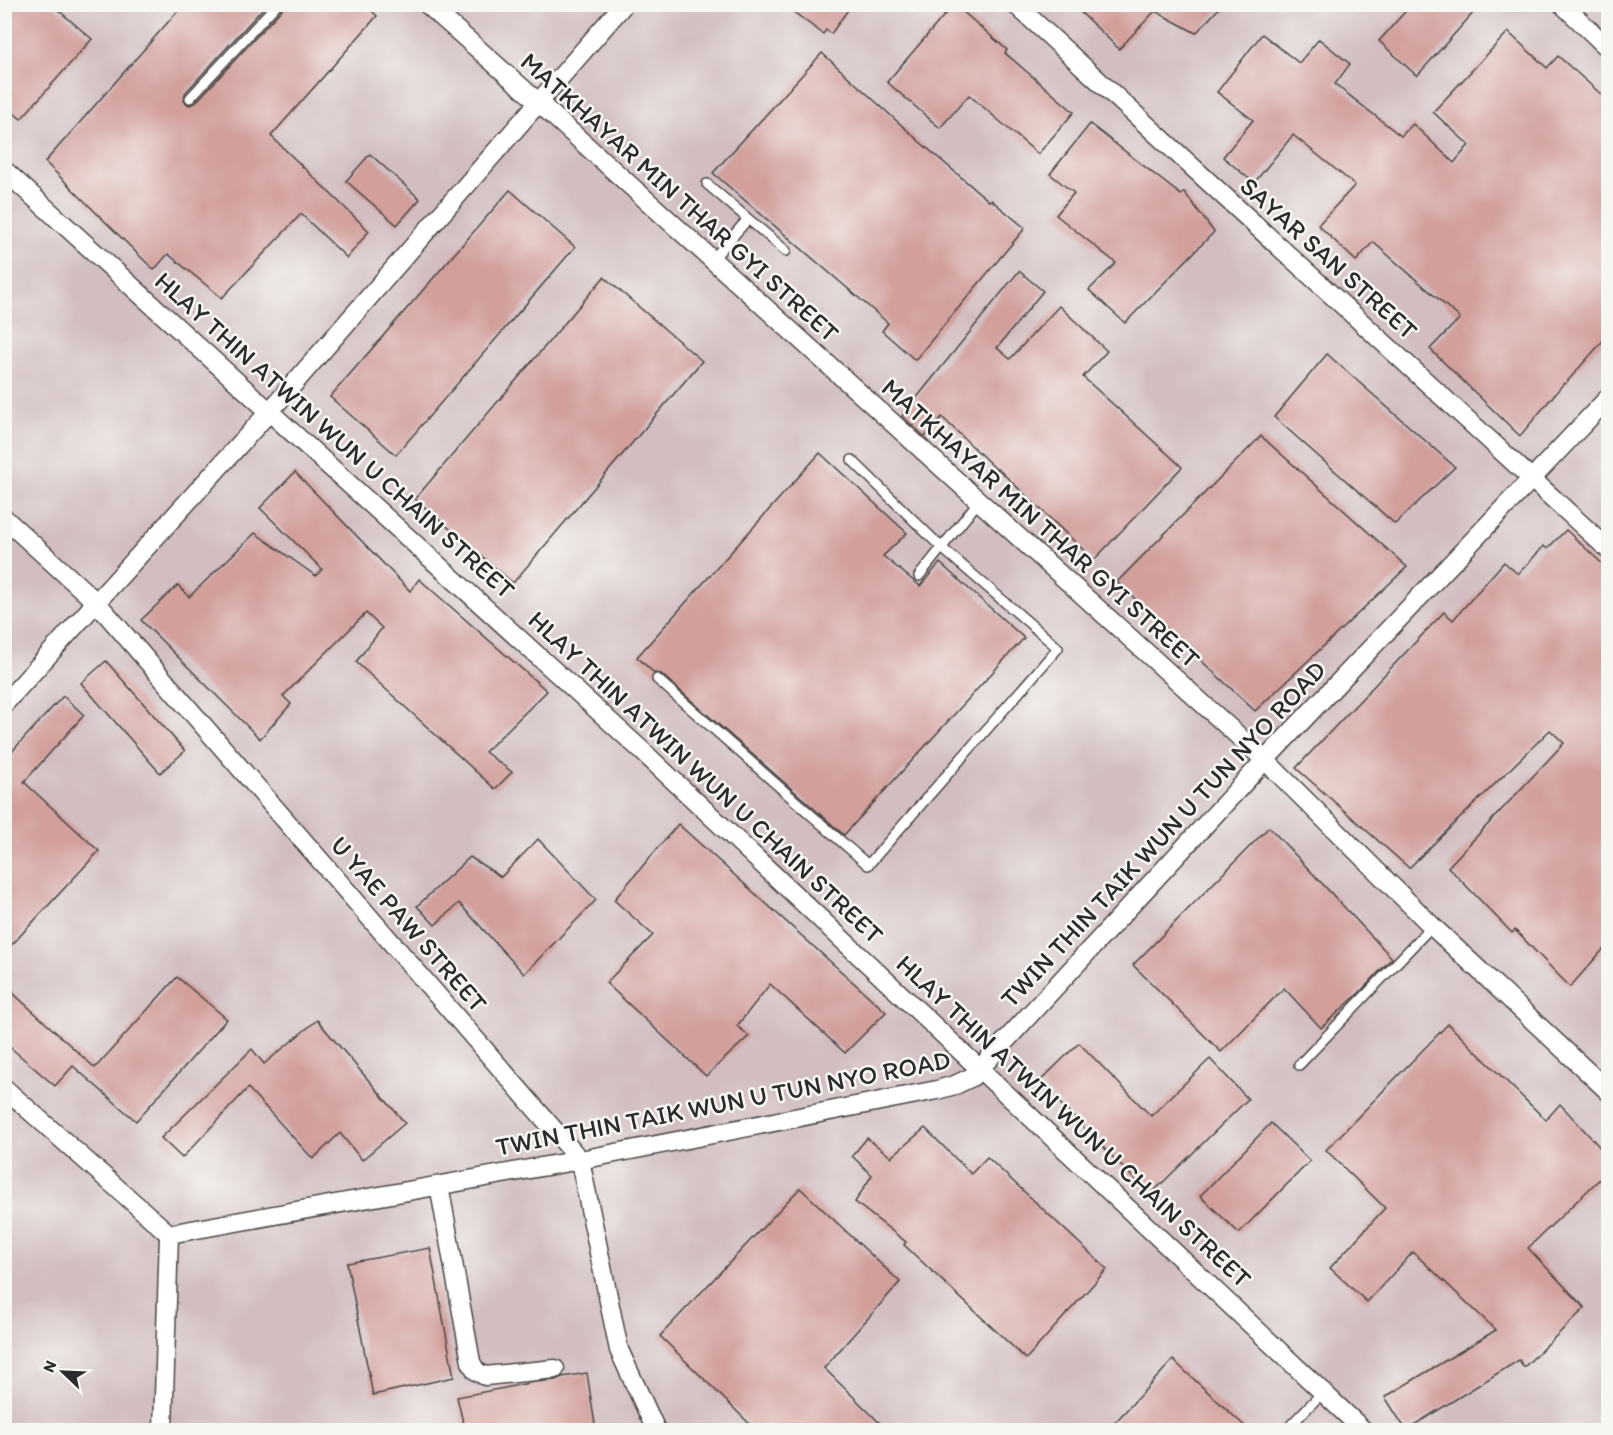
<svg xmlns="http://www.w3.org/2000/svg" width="1613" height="1435" viewBox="0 0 1613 1435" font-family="Itim,sans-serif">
	<rect width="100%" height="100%" fill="#f6f6f2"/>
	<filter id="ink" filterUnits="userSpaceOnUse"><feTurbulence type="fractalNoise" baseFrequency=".0167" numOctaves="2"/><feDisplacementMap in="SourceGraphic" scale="12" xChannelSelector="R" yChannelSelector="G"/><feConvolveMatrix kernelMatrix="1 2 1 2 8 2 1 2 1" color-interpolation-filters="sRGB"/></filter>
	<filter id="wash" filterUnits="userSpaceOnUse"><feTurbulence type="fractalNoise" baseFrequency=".008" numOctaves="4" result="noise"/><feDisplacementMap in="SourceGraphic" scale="24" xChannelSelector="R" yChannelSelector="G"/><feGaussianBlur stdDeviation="1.35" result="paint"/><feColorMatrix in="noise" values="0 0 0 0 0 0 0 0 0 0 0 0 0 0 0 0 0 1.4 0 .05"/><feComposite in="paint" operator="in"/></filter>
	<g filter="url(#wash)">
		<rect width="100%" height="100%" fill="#f2e1c8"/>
		<rect fill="#d2bec1" x="5" y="5" width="1603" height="1425"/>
		<g id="blocks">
			<g fill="#d29f9b">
				<path d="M4 4H51L92 39 21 119 4 105Z"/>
				<path d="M184 4H267L185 93 184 101 189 105 195 103 282 9 284 4H365L377 16 271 136 369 231 347 258 301 214 222 298 168 254 154 270 45 162Z"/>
				<path d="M783 4H852L831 34 826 30 823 34Z"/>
				<path d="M954 4 1007 50 1005 53 1074 112 1038 154 969 95 940 128 887 82Z"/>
				<path d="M1072 4H1223L1196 33 1155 11 1119 49Z"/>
				<path d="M1412 4H1481L1417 76 1379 41Z"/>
				<path d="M1508 32 1547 68 1558 56 1602 95 1608 87V335L1565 384 1564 383 1520 436 1430 349 1460 318 1373 242 1356 261 1318 225 1355 185 1293 135 1254 183 1223 157 1253 120 1217 92 1262 34 1299 63 1319 39 1350 64 1335 84 1401 136 1413 124 1454 163 1469 145 1433 112Z"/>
				<path d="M822 53 920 142 989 201 991 200 1025 228 915 360 882 331 888 323 713 173Z"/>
				<path d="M1090 124 1181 195 1184 192 1214 232 1125 323 1089 290 1116 263 1056 215 1074 193 1050 174Z"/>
				<path d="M370 154 420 199 397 225 346 181Z"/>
				<path d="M510 190 575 247 396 455 330 397Z"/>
				<path d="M1019 271 1043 291 997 348 1010 359 1059 306 1107 351 1083 377 1182 467 1094 560 998 469 997 470 942 417 925 437 902 416Z"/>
				<path d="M604 277 702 361 513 583 415 499Z"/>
				<path d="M1327 354 1455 467 1395 524 1274 417Z"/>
				<path d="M1261 436 1407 567 1255 711 1117 582Z"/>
				<path d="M820 453 907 533 883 556 920 586 940 563 1024 638 844 835 661 674 654 673 637 657Z"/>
				<path d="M295 472 410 591 419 579 547 691 485 752 512 772 495 789 356 662 382 628 366 613 283 696 291 704 260 739 141 620 178 585 189 597 255 533 316 576 322 569 260 508Z"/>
				<path d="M1566 530 1608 569V944L1570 987 1515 930 1512 933 1448 867 1564 743 1550 730 1409 868 1296 768 1444 612 1453 620 1504 562 1518 574 1544 546 1547 549Z"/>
				<path d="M106 661 185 751 160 773 81 683Z"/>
				<path d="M63 696 84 715 24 782 99 851 4 953V760Z"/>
				<path d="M678 824 886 1012 845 1053 770 984 737 1026 749 1036 706 1076 606 983 653 935 614 900Z"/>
				<path d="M1269 827 1392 958 1359 993 1321 1028 1284 988 1221 1052 1133 965Z"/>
				<path d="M538 839 596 900 524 974 459 903 435 925 417 906 470 857 501 877Z"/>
				<path d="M177 977 227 1019 136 1121 73 1066 55 1086 4 1042V985L95 1068Z"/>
				<path d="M317 1020 405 1123 362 1160 340 1133 313 1159 248 1088 182 1158 161 1138 252 1049 264 1064Z"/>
				<path d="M1448 1024 1546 1120 1560 1104 1608 1156V1171L1528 1248 1585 1308 1524 1367 1519 1360 1406 1430 1385 1397 1496 1330 1413 1252 1367 1302 1330 1268 1385 1208 1326 1150Z"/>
				<path d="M1079 1043 1151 1116 1210 1059 1248 1099 1150 1195 1039 1082Z"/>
				<path d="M1271 1123 1310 1161 1239 1233 1200 1196Z"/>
				<path d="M925 1128 971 1174 987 1157 1107 1269 1026 1359 904 1245 906 1242 855 1202 872 1175 852 1156 867 1138 891 1157Z"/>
				<path d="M800 1188 900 1282 824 1368 888 1431H757L660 1336Z"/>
				<path d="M430 1248 454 1377 373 1395 347 1263Z"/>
				<path d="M1173 1360 1250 1431H1107Z"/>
				<path d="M587 1373 596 1431H465L457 1397 535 1382 556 1380 562 1377Z"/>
			</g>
		</g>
	</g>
	<g filter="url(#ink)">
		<use href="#blocks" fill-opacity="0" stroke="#494643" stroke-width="1.5"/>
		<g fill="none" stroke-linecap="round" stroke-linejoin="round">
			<g stroke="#494643" stroke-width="12">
				<g id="service">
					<path d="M190 98 277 4"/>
					<path d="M707 184 786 251"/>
					<path d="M712 260 748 219"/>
					<path d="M919 576 979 501"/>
					<path d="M657 679 868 865 1058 648 942 548 852 460"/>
					<path d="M1299 1065 1432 926"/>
					<path d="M1286 1430 1323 1392"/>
				</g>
			</g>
			<g stroke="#494643" stroke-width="21">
				<g id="minor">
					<path d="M427 4 538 102 1265 760 1432 926 1608 1091"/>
					<path d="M1015 4 1608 549"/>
					<path d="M1562 4 1608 48"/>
					<path d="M4 170 639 748 1363 1430"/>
					<path d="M4 518 97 603 580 1160 619 1350 656 1430"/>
					<path d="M4 704 270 411 624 4"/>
					<path d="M4 1088 169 1234"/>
					<path d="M439 1185 471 1362 476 1371 485 1376 555 1369"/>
					<path d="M169 1234 580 1160 937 1090 955 1085 972 1077 1265 760 1608 398"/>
					<path d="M163 1430 169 1234"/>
				</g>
			</g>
			<use href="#service" stroke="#fff" stroke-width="9"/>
			<use href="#minor" stroke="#fff" stroke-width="18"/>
		</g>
	</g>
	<g text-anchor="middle" stroke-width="5" stroke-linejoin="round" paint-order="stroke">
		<g font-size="26" fill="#2b2b2b" stroke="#f6f6f2">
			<text transform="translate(680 197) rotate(42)" y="9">MATKHAYAR MIN THAR GYI STREET</text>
			<text transform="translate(1329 258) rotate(42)" y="9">SAYAR SAN STREET</text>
			<text transform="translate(335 435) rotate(42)" y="9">HLAY THIN ATWIN WUN U CHAIN STREET</text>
			<text transform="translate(1041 523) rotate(42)" y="9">MATKHAYAR MIN THAR GYI STREET</text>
			<text transform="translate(706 777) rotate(43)" y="9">HLAY THIN ATWIN WUN U CHAIN STREET</text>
			<text transform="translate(1163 834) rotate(-47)" y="9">TWIN THIN TAIK WUN U TUN NYO ROAD</text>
			<text transform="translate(409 924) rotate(49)" y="9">U YAE PAW STREET</text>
			<text transform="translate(723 1103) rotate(-11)" y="9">TWIN THIN TAIK WUN U TUN NYO ROAD</text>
			<text transform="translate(1074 1121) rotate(43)" y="9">HLAY THIN ATWIN WUN U CHAIN STREET</text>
		</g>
	</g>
	<rect width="1613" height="1435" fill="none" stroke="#f6f6f2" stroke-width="24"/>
	<g transform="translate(63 1372) rotate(293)" stroke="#f6f6f2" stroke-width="4.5" paint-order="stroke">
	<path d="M0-4.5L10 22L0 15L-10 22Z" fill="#2b2b2b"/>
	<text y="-9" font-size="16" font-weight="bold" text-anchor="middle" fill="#2b2b2b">N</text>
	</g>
</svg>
